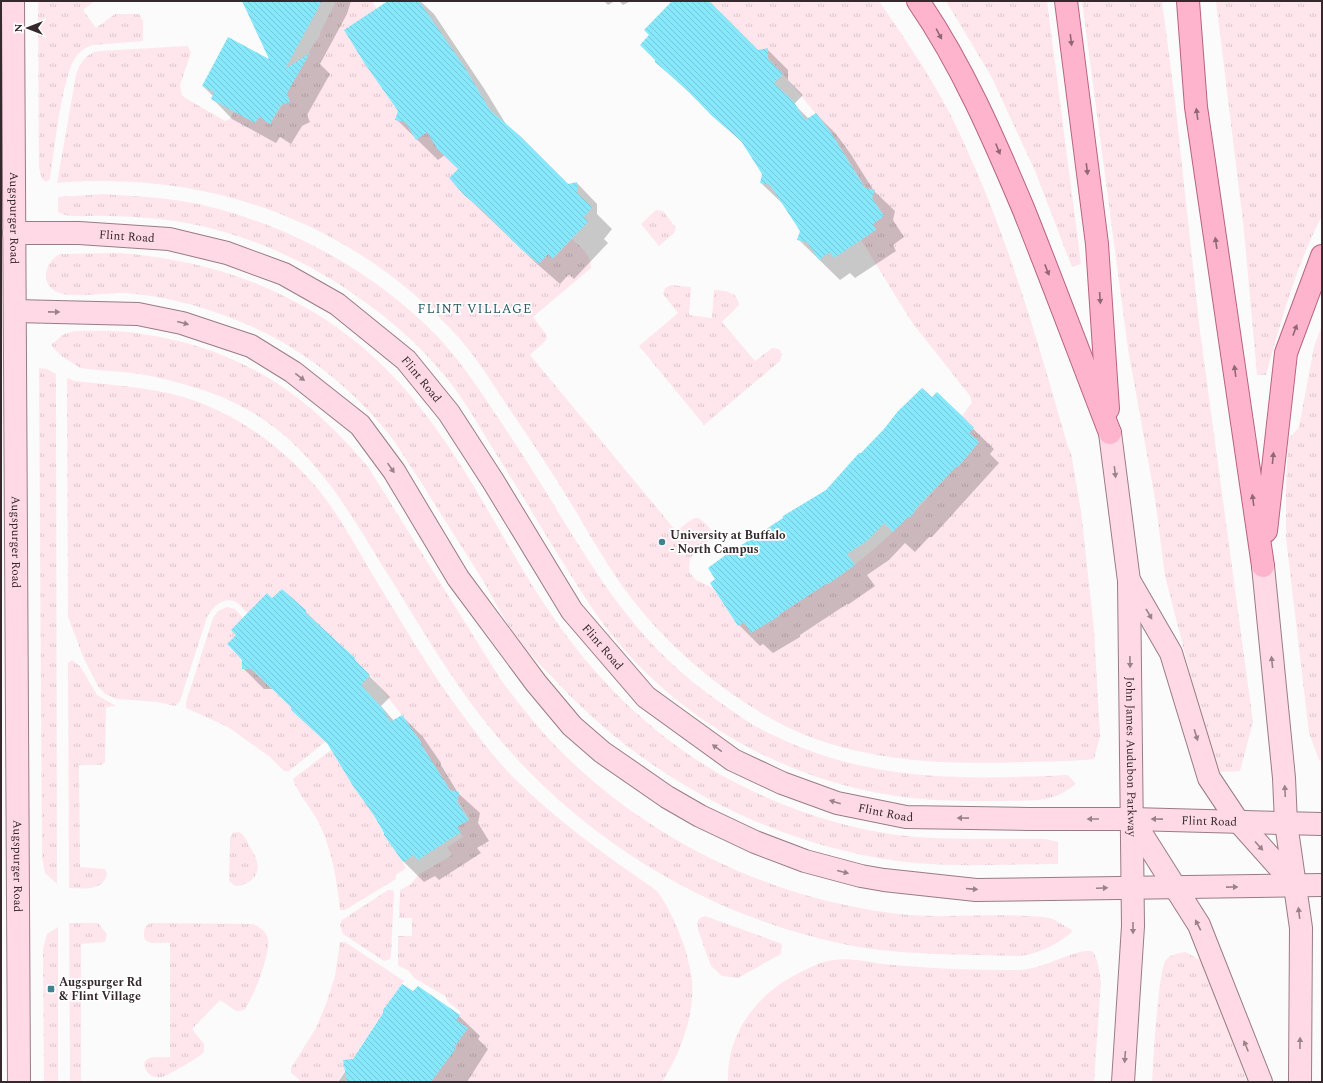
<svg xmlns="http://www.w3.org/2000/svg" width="1323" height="1083" viewBox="0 0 1323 1083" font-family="Spectral,serif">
	<defs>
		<pattern id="grass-tufts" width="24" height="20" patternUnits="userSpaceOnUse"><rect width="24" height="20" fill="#fee6ec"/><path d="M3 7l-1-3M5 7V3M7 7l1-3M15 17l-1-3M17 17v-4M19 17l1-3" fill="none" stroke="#dac5cb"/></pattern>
		<pattern id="building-back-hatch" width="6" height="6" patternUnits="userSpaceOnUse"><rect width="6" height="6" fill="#88e8fb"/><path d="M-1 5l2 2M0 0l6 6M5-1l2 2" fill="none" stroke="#76c7d7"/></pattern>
	</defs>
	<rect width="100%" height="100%" fill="#fbfbfb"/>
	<g fill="url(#grass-tufts)">
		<path d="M38 1H95L83 10 96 28 115 14H139L143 21V41L93 45C86 47 80 51 76 57 62 75 54 153 50 179L46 182 42 179 39 168Z"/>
		<path d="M336 1H372L377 9 360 56 398 111 402 121 405 122 417 139 427 132 458 169 449 178 471 202H474L514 240V243L538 264 548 254 553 259 572 239C581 247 591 255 591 268L533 317C551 342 552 334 530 355L676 531C698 516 694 510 714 533L713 537 690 558 689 572 696 580 713 588 738 626 744 622 751 633 779 616 780 614 826 584H828C857 565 884 541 908 517L911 516 956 467H958L979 442 969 433 974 428 962 416 972 402 970 396 911 321 861 240 876 230 873 224 884 216 830 131 783 74 761 50H758L719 12 718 9 708 1H879C903 36 927 71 947 108 1002 216 1035 331 1068 447L1071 453 1081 511 1094 630 1100 736 1094 759C1070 762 1047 761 1023 762 941 765 854 762 779 723 716 689 659 639 618 580 595 546 576 510 554 476 539 453 524 430 508 407 493 384 478 360 460 339 355 223 211 170 57 183L76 75C80 63 86 53 99 51L188 46 191 53 180 85 182 96 225 121 230 119 234 111 255 123 259 117 270 124 283 104 287 93 313 45 320 36V33Z"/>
		<path d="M946 1H1047L1081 264 1072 267 1035 171 991 76Z"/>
		<path d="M1082 1H1162L1175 101 1200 331 1253 722 1240 771 1220 772 1202 720 1165 576 1155 499 1128 349Z"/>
		<path d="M1216 1H1322V216C1296 266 1281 321 1266 375H1257L1244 231Z"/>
		<path d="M104 194C130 196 157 197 182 201 276 217 373 269 439 338 461 362 479 389 497 416 514 441 530 466 546 492 597 576 638 646 721 703 738 715 754 727 773 735 869 782 964 780 1068 775L1076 784C1069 789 1062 794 1054 797 1038 802 1021 800 1004 801 981 801 958 801 934 800 800 792 668 721 592 608 558 557 528 504 495 452 477 423 461 393 438 368 415 341 387 317 358 297 301 256 228 226 159 219 140 217 121 216 102 216 88 215 70 219 58 212V197Z"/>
		<path d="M656 210 663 211 676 228 674 233 659 246 641 224Z"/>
		<path d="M120 253C247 263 353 315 429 419 478 484 512 560 560 627 607 692 666 747 738 784 793 812 856 832 917 837 960 840 1003 838 1046 839L1058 842V864C1005 864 950 868 897 861 765 842 643 776 553 678 538 663 523 647 511 629 500 613 492 596 482 579 463 548 443 518 424 487 412 469 401 450 388 433 351 387 297 344 241 322 205 307 162 295 123 293 106 293 74 298 59 293 39 285 44 262 60 254Z"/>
		<path d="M671 285 691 287 689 315 712 318 714 290C726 291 737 291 739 305L722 322 755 361 772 348 779 349 782 354 780 361 704 425 639 346 678 313 663 294 665 288Z"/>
		<path d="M1322 325V761L1319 760 1309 733 1286 538V490L1288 440 1299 427 1314 347Z"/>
		<path d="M74 331C94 331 115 330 135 333 235 346 304 390 368 467L501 680C516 700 531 719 548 738 640 837 774 903 910 915 954 918 999 913 1044 917L1053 919 1072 930 1071 933C1056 945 1038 954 1019 956 962 954 904 956 848 945 711 918 584 841 495 734 451 681 417 620 380 562 338 493 302 432 224 398 197 387 168 379 139 374 120 371 100 371 80 368L60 355 51 345 64 334Z"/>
		<path d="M39 368 47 369 56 374 57 884 45 873 42 857Z"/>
		<path d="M67 378 75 381C111 385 148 387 183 397 237 413 286 449 321 493 340 517 355 545 371 572 401 621 430 672 465 718 480 739 496 760 514 778 557 821 607 856 657 891 674 914 689 952 692 981 695 1015 680 1054 662 1082H426L437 1074 467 1028 456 1020 461 1012 448 1002 445 996 414 978 408 970 398 966V936H412V918H399L400 890 411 884 418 875 452 855 447 847 463 837 457 827 469 819 453 791 450 790 421 744V742L402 715 370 675 306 613V610L282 589 272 598 267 593 248 613C244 610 240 605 236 602 223 596 213 607 207 617L180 701 175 706 158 702 117 699 105 694 98 686 84 659 68 617Z"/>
		<path d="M227 607 235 609 243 618 236 635 227 645 291 707V710L326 741 289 771H284L270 757 228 727 186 708V702L213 618 218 611Z"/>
		<path d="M72 660 80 666 97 695 116 706 106 707 105 762 101 765H79L80 867 105 869 107 874C102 892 85 888 69 888L68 663Z"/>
		<path d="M331 750 353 785 384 807 373 815 384 833V835L391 844 406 868 396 875V879L345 910H340C337 880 332 850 319 823 312 810 298 793 293 780L294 778Z"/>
		<path d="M239 832C245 835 247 842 250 847 253 852 256 857 257 862 261 876 248 886 235 886L229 881 230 838 233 833Z"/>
		<path d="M388 890H393L394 893 391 956 390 959 384 961 343 934 340 925 342 920Z"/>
		<path d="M705 916 780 943 782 945 781 954 738 978 722 976 711 966 698 930 697 923 700 918Z"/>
		<path d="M69 923H98L107 934 105 942 81 944V1082H70Z"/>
		<path d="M151 923 253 924C260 927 266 931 268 939 271 953 253 999 244 1010L236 1011 220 1000 192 1029 204 1044V1052C200 1057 169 1075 162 1077 153 1079 145 1073 144 1064 148 1054 160 1058 170 1057V943C161 942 142 947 144 933 144 928 146 925 151 923Z"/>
		<path d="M58 927V1082H44L43 948 47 934Z"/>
		<path d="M340 942H345L404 981 383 1010V1013L371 1030 382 1038 376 1049 364 1041 353 1059H350L344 1067 345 1070 337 1082H302L291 1073V1068L316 1028 326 1004 335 976Z"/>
		<path d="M1085 951H1092C1099 960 1099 971 1101 982L1094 1082H728C726 1032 759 991 803 971 813 966 823 961 834 960 853 957 875 964 894 965 935 969 977 970 1019 970 1043 969 1062 955 1085 951Z"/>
		<path d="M1185 952 1200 960 1213 977 1247 1082H1152C1153 1063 1158 970 1166 960 1170 955 1178 953 1185 952Z"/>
	</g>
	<g fill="#0003">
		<path d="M244 1H351L347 14 320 64 330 74 307 115 310 122 302 126 291 144 280 137 276 143 232 119 212 98 213 96 203 86 271 61Z"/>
		<path d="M390 1H420L434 14 485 90 507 126 567 185 577 183 597 204V214L612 229 604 239 608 243 574 279 569 274 560 284 536 263 465 195 459 169 445 155 438 160 397 120 399 110Z"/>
		<path d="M604 1H615L608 5Z"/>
		<path d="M619 1H631L623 5Z"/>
		<path d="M673 1H707L758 51 768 50 788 70V80L803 95 794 104 809 119 816 114 836 134 850 153 874 191 895 211 893 220 904 237 893 245 896 251 855 278 850 273 840 280 799 240 801 231 783 204 761 183 764 174 744 144 663 68 650 35Z"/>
		<path d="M937 394 994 449 990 454 999 463 932 537H929L915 552 905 543 889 560 867 575 875 586 849 604H847L800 635V637L773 653 763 644 760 646 739 625 717 579 737 550 827 490 861 454Z"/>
		<path d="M272 599 305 611 390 697 381 706 394 721 402 716 423 737 441 763V765L458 793 480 813 478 823 489 841 477 848 481 853 439 880 435 876 424 882 403 861 330 746 273 689H264L243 668Z"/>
		<path d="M414 992 459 1016 480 1036 478 1039 488 1049 467 1082H338L353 1060Z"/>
	</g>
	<g fill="url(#building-back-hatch)">
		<path d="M242 1H322L285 69 310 53 287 93 290 102 281 105 270 124 259 117 255 123 211 99 214 92 202 86 228 37 269 59Z"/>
		<path d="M388 1H419L465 68 490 110 520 136 568 184 577 182V193L592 207 584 217 588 222 552 259 548 254 539 264 521 249 482 210 464 195 449 178 458 169 438 150 427 132 416 140 405 122 395 120 398 111 365 64 344 30Z"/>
		<path d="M672 1H708L711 3 758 50 768 48V59L783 74 774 83 794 102 805 120 816 113 830 131 865 188 875 190 872 198 884 216 873 224 876 230 834 258 830 252 819 260 807 242 797 240 800 231 770 185 760 183 762 174 741 141 712 116 687 90 655 62V60L640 45 649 35 644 30Z"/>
		<path d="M922 388 932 397 937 392 962 416 974 428 969 433 979 442 958 467H956L917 507 911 517H908L893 532 884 523 868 540 847 554 855 565 828 584H826L780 614 779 616 751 633 744 622 738 626 710 583 715 579 708 568 735 548H737L783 518V516L826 490 859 453H861L884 429 898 411Z"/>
		<path d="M282 589 306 610V613L355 658V660L370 675 361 685 383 709 390 722 402 715 421 742V744L450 790 459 792 457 802 469 820 457 827 461 832 418 860 414 855 403 862 384 835V833L373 814 353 786 327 743 291 710V707L251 669H242V660L227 644 236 635 231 630 267 593 272 598Z"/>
		<path d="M402 984 413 991 418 986 460 1015 456 1020 468 1028 455 1046 456 1048 431 1082H347L343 1060 353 1059 383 1013V1010Z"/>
	</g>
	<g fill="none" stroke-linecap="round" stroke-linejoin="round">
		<g stroke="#9a7b83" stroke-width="24">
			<g id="secondary">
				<path id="s1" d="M13 1 19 1082"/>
				<path id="s2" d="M14 233H79L169 239 227 253 284 274 337 304 406 360 449 413 493 481 572 611 646 697 733 760 782 783 837 803 906 817 1028 819H1132L1322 824"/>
				<path d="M15 311 138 314 182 323 251 346 293 372 360 425 394 471 458 578 536 683 572 726 602 752 667 797 700 816 755 842 805 861 861 876 884 880 976 890 1322 885"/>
				<path id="s3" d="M1110 433 1129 581 1133 926 1123 1082"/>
				<path d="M1263 566 1284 778 1286 823 1301 928 1300 1082"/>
				<path d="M1130 582 1171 653 1209 778 1237 820 1296 886"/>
				<path d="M1132 819 1199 925 1261 1082"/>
			</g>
		</g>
		<g stroke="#b8637f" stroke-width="24">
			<g id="primary">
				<path d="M918 1C962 65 993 137 1023 208 1053 283 1081 358 1110 433"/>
				<path d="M1066 1 1097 244 1108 409"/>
				<path d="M1188 1 1196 107 1263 566"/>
				<path d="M1266 531 1286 353 1322 256"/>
			</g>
		</g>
		<use href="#secondary" stroke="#ffdae6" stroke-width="22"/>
		<use href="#primary" stroke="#feb4cd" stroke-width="22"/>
	</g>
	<defs><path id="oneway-solid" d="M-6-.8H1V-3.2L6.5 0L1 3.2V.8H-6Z"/></defs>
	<g fill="#906875">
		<use href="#oneway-solid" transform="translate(939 34) rotate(62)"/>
		<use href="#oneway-solid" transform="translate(1071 40) rotate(83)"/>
		<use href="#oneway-solid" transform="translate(1197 114) rotate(-98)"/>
		<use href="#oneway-solid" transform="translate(998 149) rotate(68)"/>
		<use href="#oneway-solid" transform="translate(1087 169) rotate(83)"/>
		<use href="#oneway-solid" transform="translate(1216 243) rotate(-98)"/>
		<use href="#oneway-solid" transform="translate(1047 270) rotate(69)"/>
		<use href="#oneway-solid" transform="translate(1100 298) rotate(86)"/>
		<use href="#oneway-solid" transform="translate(1295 330) rotate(-70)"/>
		<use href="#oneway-solid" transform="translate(1235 371) rotate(-98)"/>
		<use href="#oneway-solid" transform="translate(1273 458) rotate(-84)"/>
		<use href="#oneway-solid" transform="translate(1253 500) rotate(-98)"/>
	</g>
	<g fill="#9a828a">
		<use href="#oneway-solid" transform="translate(54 312) rotate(1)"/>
		<use href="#oneway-solid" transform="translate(183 323) rotate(15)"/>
		<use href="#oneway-solid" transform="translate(300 377) rotate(38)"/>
		<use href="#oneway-solid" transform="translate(391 468) rotate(55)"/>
		<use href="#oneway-solid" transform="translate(1115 472) rotate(83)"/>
		<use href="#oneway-solid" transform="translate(1149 614) rotate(60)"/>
		<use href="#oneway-solid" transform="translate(1130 662) rotate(89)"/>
		<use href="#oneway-solid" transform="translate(1272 662) rotate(-96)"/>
		<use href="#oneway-solid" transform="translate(1196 735) rotate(73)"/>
		<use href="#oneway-solid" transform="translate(717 748) rotate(-144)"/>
		<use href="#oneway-solid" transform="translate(1285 791) rotate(-93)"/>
		<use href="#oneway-solid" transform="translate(835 802) rotate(-163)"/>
		<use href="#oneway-solid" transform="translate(963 818) rotate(-179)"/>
		<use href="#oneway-solid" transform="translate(1093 819) rotate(180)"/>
		<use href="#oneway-solid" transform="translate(1157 819) rotate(-179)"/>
		<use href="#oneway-solid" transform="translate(1259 846) rotate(48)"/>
		<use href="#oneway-solid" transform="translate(843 872) rotate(14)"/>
		<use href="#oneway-solid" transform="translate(1232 887) rotate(-1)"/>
		<use href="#oneway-solid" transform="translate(1102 888) rotate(-2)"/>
		<use href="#oneway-solid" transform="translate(972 889) rotate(5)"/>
		<use href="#oneway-solid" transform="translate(1299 913) rotate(-97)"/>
		<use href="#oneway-solid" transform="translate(1198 925) rotate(-117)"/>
		<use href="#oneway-solid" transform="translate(1133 928) rotate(90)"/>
		<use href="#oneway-solid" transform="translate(1300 1043) rotate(-89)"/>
		<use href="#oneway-solid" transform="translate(1246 1046) rotate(-112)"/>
		<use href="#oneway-solid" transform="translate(1125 1057) rotate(94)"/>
	</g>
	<g fill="#3e8390" stroke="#fff" stroke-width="1.5">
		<circle cx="662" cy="542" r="4"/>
		<rect x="47" y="985" width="8" height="8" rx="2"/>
	</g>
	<g text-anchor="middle" stroke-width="3.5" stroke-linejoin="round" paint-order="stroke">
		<g font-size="12" fill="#36292d" stroke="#fff">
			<text dy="4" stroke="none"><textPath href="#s1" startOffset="217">Augspurger Road</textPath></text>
			<text dy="4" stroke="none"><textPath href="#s2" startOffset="113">Flint Road</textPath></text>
			<text dy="4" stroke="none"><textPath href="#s2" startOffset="450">Flint Road</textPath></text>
			<text dy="4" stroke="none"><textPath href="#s1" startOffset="541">Augspurger Road</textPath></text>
			<text dy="4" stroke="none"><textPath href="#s2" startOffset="774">Flint Road</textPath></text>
			<text dy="4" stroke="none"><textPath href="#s3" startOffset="325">John James Audubon Parkway</textPath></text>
			<text dy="4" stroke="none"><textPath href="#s2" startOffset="1110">Flint Road</textPath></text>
			<text dy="4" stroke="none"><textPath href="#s2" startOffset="1434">Flint Road</textPath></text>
			<text dy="4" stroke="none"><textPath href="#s1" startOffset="865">Augspurger Road</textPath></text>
		</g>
		<g font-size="12" font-weight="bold" fill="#36292d" stroke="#fff" text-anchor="start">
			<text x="670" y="539">University at Buffalo<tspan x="670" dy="14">- North Campus</tspan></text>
			<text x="59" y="986">Augspurger Rd<tspan x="59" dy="14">&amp; Flint Village</tspan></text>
		</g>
		<g font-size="13" letter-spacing="1" fill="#255d66" stroke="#fff">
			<text x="475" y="313">FLINT VILLAGE</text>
		</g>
	</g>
	<rect width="1323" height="1083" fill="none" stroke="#36292d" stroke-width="4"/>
	<g transform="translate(28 28) rotate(270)" stroke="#ffffff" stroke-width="3" paint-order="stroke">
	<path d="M0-3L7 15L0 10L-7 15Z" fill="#36292d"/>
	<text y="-6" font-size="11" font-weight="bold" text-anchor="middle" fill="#36292d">N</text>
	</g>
</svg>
